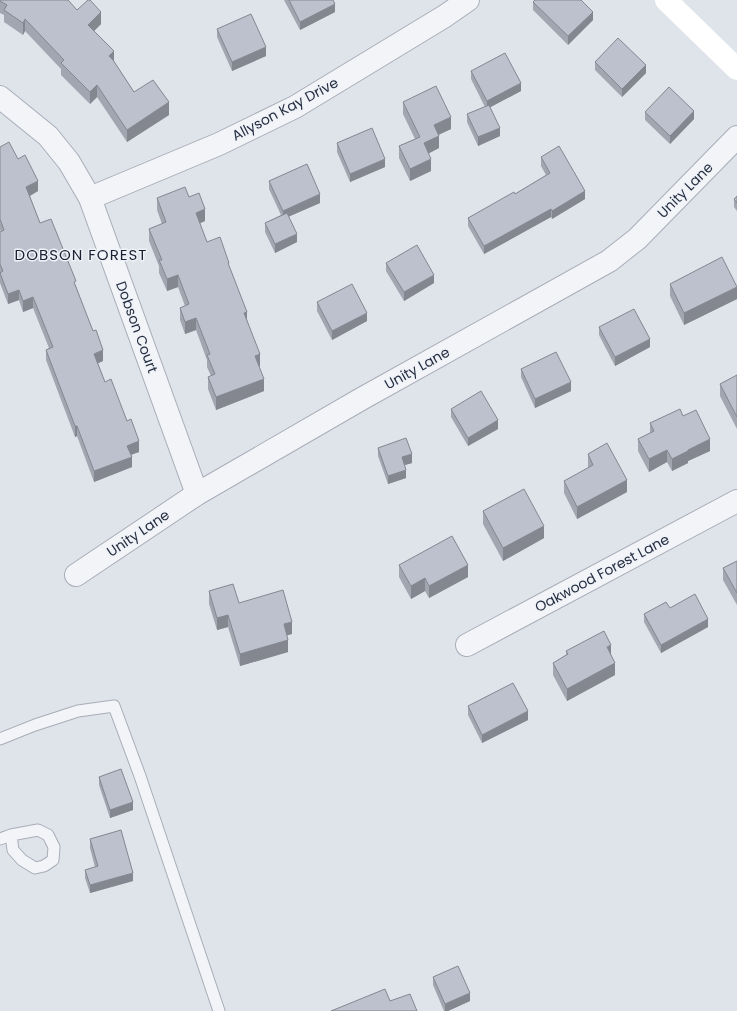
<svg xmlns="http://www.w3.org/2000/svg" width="737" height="1011" viewBox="0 0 737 1011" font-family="Poppins,sans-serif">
	<rect width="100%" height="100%" fill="#dfe3ea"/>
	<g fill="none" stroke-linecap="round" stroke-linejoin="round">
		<g stroke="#a8adb8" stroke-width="13">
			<g id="lane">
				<path d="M0 739 35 725 78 711 114 706 140 776 219 1011"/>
				<path d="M0 839 11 835 38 830 48 835 54 847 53 860 44 866 35 868 22 860 13 850 11 835"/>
			</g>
		</g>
		<g stroke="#a8adb8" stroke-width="24">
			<g id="street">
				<path d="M0 97 48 136 69 162 90 198 197 494"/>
				<path d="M90 198 219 144 295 107 445 16 468 0"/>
				<path d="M76 575 197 494 363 398 609 261 637 239 737 137"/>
				<path d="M467 645 737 501"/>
			</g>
		</g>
		<use href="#lane" stroke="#f2f4f8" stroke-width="11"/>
		<use href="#street" stroke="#f2f4f8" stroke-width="22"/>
		<path stroke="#fff" stroke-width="22" d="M666 0 737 69"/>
	</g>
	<g fill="#a2a6b0">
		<path d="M0 0 77 10 101 24 94 31 134 92 169 115 127 142 97 97 90 104 61 75V69L25 31 23 35 4 22V15L0 13Z"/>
		<path d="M284 0H333L335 12 300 30Z"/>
		<path d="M533 2 593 20 568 45 533 10Z"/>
		<path d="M217 29 266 56 232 71 217 37Z"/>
		<path d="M595 62 646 73 622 97 595 70Z"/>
		<path d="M471 71 521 91 490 107 500 136 478 146 467 122V114L485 107 471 79Z"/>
		<path d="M403 102 451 129 438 135 439 148 428 153 431 171 410 181 399 158V146L415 139 403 114Z"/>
		<path d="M645 112 694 119 670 144 645 120Z"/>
		<path d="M337 143 385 167 350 182 337 152Z"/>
		<path d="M0 147 18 159 38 191 30 196 40 223 76 286 103 361 98 363 105 382 127 421 139 452 131 455 132 467 94 482 77 436 75 437 46 360V350L49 348 33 308 23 312 19 300 8 304 0 283V232L1 231 0 230Z"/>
		<path d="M541 157 585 199 552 219 551 217 484 254 468 226V218L515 194 546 175 541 166Z"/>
		<path d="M269 181 320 203 288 217 297 242 275 253 265 232V223L281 215 269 189Z"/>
		<path d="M737 196V211L734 207V199Z"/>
		<path d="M189 197 205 221 200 223 207 242 229 268 247 319 260 366H259L264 391 216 410 208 389V377L211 376 207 367V360L196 330 185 334 180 320V308L185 306 178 287 167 291 159 273V266L149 241V229L162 224 157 210V198Z"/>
		<path d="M386 263 434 283 404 301 386 271Z"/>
		<path d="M670 284 737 299 684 325 670 296Z"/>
		<path d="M317 302 367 321 332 340 317 311Z"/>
		<path d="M599 327 650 347 615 366 599 335Z"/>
		<path d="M521 369 571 391 535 408 521 377Z"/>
		<path d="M737 375V429L720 396V384Z"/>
		<path d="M451 409 498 429 468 446 451 417Z"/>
		<path d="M683 416 710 451 688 461V463L672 471 667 462 649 472 638 451V439L650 433V423Z"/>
		<path d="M378 448 412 463 404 465 406 478 388 484 378 456Z"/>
		<path d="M588 454 627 492 577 519 564 493V481L588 468Z"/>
		<path d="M483 511 544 538 503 561 483 524Z"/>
		<path d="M737 561V605L723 580V568Z"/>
		<path d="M399 565 468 577 429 598 425 591 411 599 399 577Z"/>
		<path d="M209 591 239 603 292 634 287 635 288 652 240 666 228 627 217 630 209 604Z"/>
		<path d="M670 608 708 627 661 653 644 622V614Z"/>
		<path d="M566 651 611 656 615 675 567 701 553 675V663L566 655Z"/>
		<path d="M468 706 528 720 482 743 468 715Z"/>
		<path d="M99 777 133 810 110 818 99 785Z"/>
		<path d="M90 839 133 881 90 893 85 878V870L95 867 90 848Z"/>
		<path d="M433 977 470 1001 448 1011H444L433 985Z"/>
	</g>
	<g fill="#848790">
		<path d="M335 4V12L300 30V22Z"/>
		<path d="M101 12V24L88 37V25Z"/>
		<path d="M593 12V20L568 45V36Z"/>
		<path d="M25 19V31L23 35V23Z"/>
		<path d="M266 47V56L232 71V62Z"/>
		<path d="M114 51V63L109 56Z"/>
		<path d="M646 65V73L622 97V89Z"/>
		<path d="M521 83V91L487 109V101Z"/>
		<path d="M97 85V97L90 104V92Z"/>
		<path d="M169 102V115L127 142V130Z"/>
		<path d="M694 111V119L670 144V136Z"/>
		<path d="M451 117V129L434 137V125Z"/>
		<path d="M500 128V136L478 146V137Z"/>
		<path d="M439 136V148L424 156V143Z"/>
		<path d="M385 159V167L350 182V174Z"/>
		<path d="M431 159V171L410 181V169Z"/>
		<path d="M38 181V191L26 198V187Z"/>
		<path d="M585 191V199L552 219V211Z"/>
		<path d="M320 194V203L283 219V211Z"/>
		<path d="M205 209V221L196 225V213Z"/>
		<path d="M551 209V217L484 254V246Z"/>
		<path d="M297 234V242L275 253V244Z"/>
		<path d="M178 275V287L167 291V279Z"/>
		<path d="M434 275V283L404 301V292Z"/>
		<path d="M737 287V299L684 325V313Z"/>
		<path d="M19 290V300L8 304V294Z"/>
		<path d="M33 297V308L23 312V301Z"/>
		<path d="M247 312V324L244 313Z"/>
		<path d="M367 313V321L332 340V331Z"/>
		<path d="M196 318V330L185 334V322Z"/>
		<path d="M650 339V347L615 366V357Z"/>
		<path d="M103 350V361L94 365V354Z"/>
		<path d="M260 354V366L255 368V356Z"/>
		<path d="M264 379V391L216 410V397Z"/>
		<path d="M571 382V391L535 408V399Z"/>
		<path d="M498 420V429L468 446V438Z"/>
		<path d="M75 426H77V436L75 437Z"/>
		<path d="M710 439V451L688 461V463L672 471V459L688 450Z"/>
		<path d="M139 441V452L127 456V446Z"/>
		<path d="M667 450V462L649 472V459Z"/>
		<path d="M412 454V463L402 466V457Z"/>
		<path d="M132 457V467L94 482V471Z"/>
		<path d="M406 470V478L388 484V476Z"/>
		<path d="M627 480V492L577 519V507Z"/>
		<path d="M544 526V538L503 561V548Z"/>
		<path d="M468 565V577L429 598V586Z"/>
		<path d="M425 578V591L411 599V586Z"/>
		<path d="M228 615V627L217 630V618Z"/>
		<path d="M708 619V627L661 653V645Z"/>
		<path d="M292 622V634L284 636V624Z"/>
		<path d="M288 640V652L240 666V654Z"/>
		<path d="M611 645V657L607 647Z"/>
		<path d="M615 663V675L567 701V689Z"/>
		<path d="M528 711V720L482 743V735Z"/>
		<path d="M133 802V810L110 818V810Z"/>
		<path d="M133 873V881L90 893V885Z"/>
		<path d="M470 993V1001L448 1011H445V1004Z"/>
	</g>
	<g fill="#bcc1cd" stroke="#848790">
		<path d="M0 0H68L77 10 88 0H90L101 12 88 25 114 51 109 56 113 60 134 92 153 80 169 102 127 130 97 85 90 92 61 63 64 60 25 19 23 23 4 10 7 5 0 1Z"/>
		<path d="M289 0H333L335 4 300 22Z"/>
		<path d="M535 0H581L593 12 568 36 533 2Z"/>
		<path d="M251 14 266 47 232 62 217 29Z"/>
		<path d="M618 38 646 65 622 89 595 62Z"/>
		<path d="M505 53 521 83 487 101 471 71Z"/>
		<path d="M436 86 451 117 434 125 439 136 424 143 431 159 410 169 399 146 420 137 403 102Z"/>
		<path d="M669 87 694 111 670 136 645 112Z"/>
		<path d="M489 105 500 128 478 137 467 114Z"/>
		<path d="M372 128 385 159 350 174 337 143Z"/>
		<path d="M9 142 18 159 25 155 38 181 26 187 40 223 51 219 76 281 74 282 93 331 96 330 103 350 94 354 105 382 111 379 127 421 131 419 139 441 127 446 132 457 94 471 77 426H75L46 350 53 347 33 297 23 301 19 290 8 294 0 273 3 271 0 264V232L4 230 0 219V147Z"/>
		<path d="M559 146 585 191 552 211 551 209 484 246 468 218 514 192 515 194 550 173 541 157Z"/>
		<path d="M307 164 320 194 283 211 269 181Z"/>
		<path d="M185 187 189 197 199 193 205 209 196 213 207 242 220 237 229 263H228L247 312 244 313 260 354 255 356 264 379 216 397 208 377 215 374 207 355 210 354 196 318 185 322 180 308 189 304 178 275 167 279 159 260H162L149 229 166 222 157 198Z"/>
		<path d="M737 196V203L734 199Z"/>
		<path d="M287 213 297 234 275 244 265 223Z"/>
		<path d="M417 245 434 275 404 292 386 263Z"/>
		<path d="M722 257 737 287 684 313 670 284Z"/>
		<path d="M352 284 367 313 332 331 317 302Z"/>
		<path d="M634 309 650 339 615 357 599 327Z"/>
		<path d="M556 352 571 382 535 399 521 369Z"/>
		<path d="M737 375V417L720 384Z"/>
		<path d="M481 391 498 420 468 438 451 409Z"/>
		<path d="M680 409 683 416 696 410 710 439 688 450V451L672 459 667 450 649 459 638 439 654 431 650 423Z"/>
		<path d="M406 438 412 454 402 457 406 470 388 476 378 448Z"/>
		<path d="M607 443 627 480 577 507 564 481 593 465 588 454Z"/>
		<path d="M524 489 544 526 503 548 483 511Z"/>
		<path d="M452 536 468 565 429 586 425 578 411 586 399 565Z"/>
		<path d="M737 561V593L723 568Z"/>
		<path d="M233 584 239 603 283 590 292 622 284 624 288 640 240 654 228 615 217 618 209 591Z"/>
		<path d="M695 594 708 619 661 645 644 614 666 602 670 608Z"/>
		<path d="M604 631 611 645 607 647 615 663 567 689 553 663 568 654 566 651Z"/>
		<path d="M513 683 528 711 482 735 468 706Z"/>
		<path d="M121 769 133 802 110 810 99 777Z"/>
		<path d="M121 830 133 873 90 885 85 870 98 866 90 839Z"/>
		<path d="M458 966 470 993 445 1004 433 977Z"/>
		<path d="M385 989 390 1001 410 994 417 1011H331Z"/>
	</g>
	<g text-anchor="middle" stroke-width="3" stroke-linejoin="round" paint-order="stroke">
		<g font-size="14" fill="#262f42" stroke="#eff2f7">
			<text transform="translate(285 109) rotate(-28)" y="5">Allyson Kay Drive</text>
			<text transform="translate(685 190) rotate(-45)" y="5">Unity Lane</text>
			<text transform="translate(137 327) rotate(70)" y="5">Dobson Court</text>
			<text transform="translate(417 368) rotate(-29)" y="5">Unity Lane</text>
			<text transform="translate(138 533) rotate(-34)" y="5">Unity Lane</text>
			<text transform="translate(602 573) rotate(-28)" y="5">Oakwood Forest Lane</text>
		</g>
		<g font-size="15" letter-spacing="1" fill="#192033" stroke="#eff2f7">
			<text x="81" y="260">DOBSON FOREST</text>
		</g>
	</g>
</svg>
